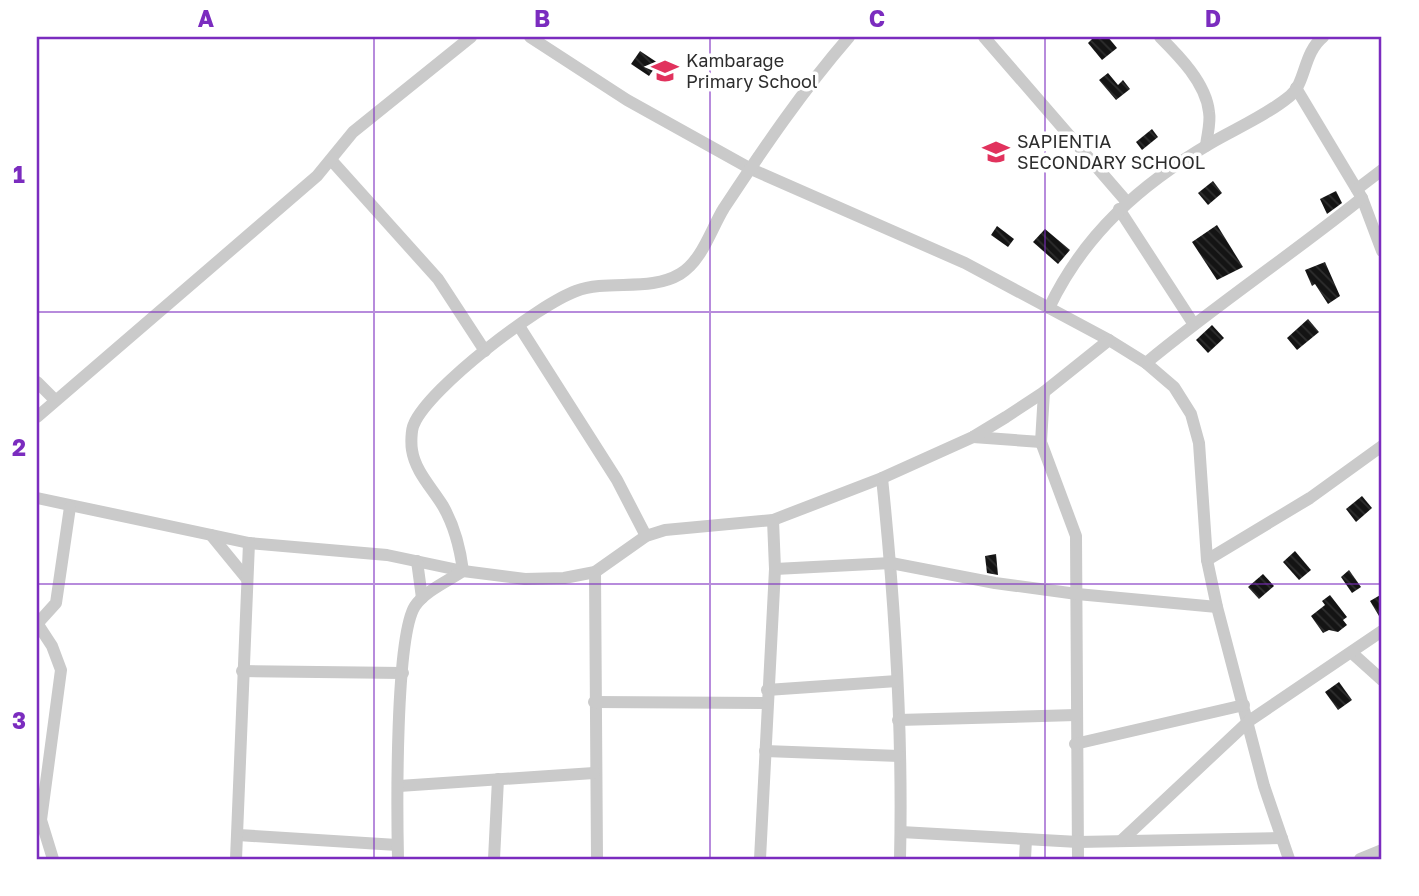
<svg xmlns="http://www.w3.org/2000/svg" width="1419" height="896" viewBox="0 0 1419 896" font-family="'Golos Text',sans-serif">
	<defs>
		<pattern id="building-back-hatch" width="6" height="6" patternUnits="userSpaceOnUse" patternTransform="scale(1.75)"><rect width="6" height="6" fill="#141414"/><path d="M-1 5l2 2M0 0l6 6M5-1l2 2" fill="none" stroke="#2e2e2e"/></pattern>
	</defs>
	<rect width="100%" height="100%" fill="#fff"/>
	<g fill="url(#building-back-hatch)">
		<path d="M1094 37H1108L1117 48 1102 60 1088 43Z"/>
		<path d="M640 51 658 63 649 76 631 64Z"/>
		<path d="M1108 73 1118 85 1123 80 1130 89 1116 100 1099 80Z"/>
		<path d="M1152 129 1158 137 1142 150 1136 142Z"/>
		<path d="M1213 181 1222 193 1208 205 1198 193Z"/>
		<path d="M1336 191 1342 203 1327 214 1320 199Z"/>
		<path d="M1217 225 1243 267 1217 280 1192 242Z"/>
		<path d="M997 226 1014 239 1008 247 991 235Z"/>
		<path d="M1045 229 1070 250 1058 264 1033 242Z"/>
		<path d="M1325 262 1340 296 1328 304 1315 284 1312 286 1305 270Z"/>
		<path d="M1308 319 1319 332 1297 350 1287 338Z"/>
		<path d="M1212 325 1224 338 1208 353 1196 340Z"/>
		<path d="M1362 496 1372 508 1356 522 1346 509Z"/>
		<path d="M1295 551 1311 570 1299 580 1283 562Z"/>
		<path d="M996 554 998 575 987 573 985 556Z"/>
		<path d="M1349 570 1361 587 1352 593 1341 577Z"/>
		<path d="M1263 574 1274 586 1259 599 1248 587Z"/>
		<path d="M1382 594V621L1370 601Z"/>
		<path d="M1330 595 1347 617 1343 620 1347 625 1338 632 1329 630 1323 633 1311 616 1325 605 1322 601Z"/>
		<path d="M1339 682 1352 700 1338 710 1325 692Z"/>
	</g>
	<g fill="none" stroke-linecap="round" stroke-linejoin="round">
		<g stroke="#cacaca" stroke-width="12">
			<path d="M530 37 627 100 751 169 965 263 1109 340 1146 363 1174 387 1191 414 1199 443 1207 560 1217 607 1264 786 1289 859"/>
			<path d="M984 37 1126 201"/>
			<path d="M1160 37C1179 56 1206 83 1209 112 1211 123 1207 135 1206 146"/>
			<path d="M1296 88 1362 198 1382 251"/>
			<path d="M332 161 438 279 485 351"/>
			<path d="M1357 189 1382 170"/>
			<path d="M1119 209 1193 323"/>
			<path d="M1049 308C1084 234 1141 184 1211 143 1237 128 1267 115 1290 96 1306 83 1303 53 1323 37"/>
			<path d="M519 326 617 480 646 536"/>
			<path d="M1146 363C1216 305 1291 255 1362 198"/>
			<path d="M37 382 55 400"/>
			<path d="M1044 392 1041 442 1076 536 1078 859"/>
			<path d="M37 417 317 176 353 132 471 37"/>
			<path d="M973 437 1041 442"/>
			<path d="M882 478C895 604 903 732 900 859"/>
			<path d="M37 498 249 543 387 555 463 571 525 579 564 578 595 572 646 536 665 530 773 520 882 478 973 437 1006 417 1044 392 1109 340"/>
			<path d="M211 535 247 579"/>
			<path d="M1207 560 1310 498 1382 446"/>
			<path d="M417 561 422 598"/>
			<path d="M775 569 891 563 995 583 1077 594 1217 607"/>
			<path d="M595 572 597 859"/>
			<path d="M37 623 52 646 61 670 41 820 53 859"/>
			<path d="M37 624 56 603 70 507"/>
			<path d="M1352 653 1382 680"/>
			<path d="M242 671 403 673"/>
			<path d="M767 690 897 681"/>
			<path d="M594 702 767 703"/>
			<path d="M898 720 1076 715"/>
			<path d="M1075 744 1244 705"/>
			<path d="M765 751 899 756"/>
			<path d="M399 786 594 773"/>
			<path d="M901 832 1078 842 1282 838"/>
			<path d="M238 835 397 845"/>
			<path d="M1121 841 1249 721 1382 631"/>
			<path d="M236 859 249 543"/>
			<path d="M398 859C397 814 395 637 415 606 425 591 448 581 463 571 460 547 455 527 443 506 432 488 415 471 412 450 411 444 411 430 414 424 430 387 538 305 576 291 609 279 650 292 680 274 702 261 711 229 724 208 763 149 803 90 849 37"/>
			<path d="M494 859 498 779"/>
			<path d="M760 859 775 569 773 520"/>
			<path d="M1025 859 1026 840"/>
			<path d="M1360 859 1382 850"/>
		</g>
	</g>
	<path fill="none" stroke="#7b2cbf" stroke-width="2" stroke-opacity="0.55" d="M374 37V859M710 37V859M1045 37V859M37 312H1382M37 584H1382"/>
	<defs>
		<g id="school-bare" transform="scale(2.1)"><path d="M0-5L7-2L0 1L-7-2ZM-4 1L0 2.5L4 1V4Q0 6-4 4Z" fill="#e1325d" stroke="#fff" stroke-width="2.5" paint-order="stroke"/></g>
	</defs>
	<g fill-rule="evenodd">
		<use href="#school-bare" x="665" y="71"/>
		<use href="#school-bare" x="996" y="152"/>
	</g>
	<g text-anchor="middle" stroke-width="7" stroke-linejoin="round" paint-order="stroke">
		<g font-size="18" fill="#2d2d2d" stroke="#fff" text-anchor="start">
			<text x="686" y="67">Kambarage<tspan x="686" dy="21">Primary School</tspan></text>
			<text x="1017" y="148">SAPIENTIA<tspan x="1017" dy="21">SECONDARY SCHOOL</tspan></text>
		</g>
	</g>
	<rect width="1419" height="896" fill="none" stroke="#ffffff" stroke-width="77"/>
	<rect x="38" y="38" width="1342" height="820" fill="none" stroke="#7b2cbf" stroke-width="2.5"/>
	<g font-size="23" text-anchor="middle" font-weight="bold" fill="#7b2cbf">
		<text x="206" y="27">A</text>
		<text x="542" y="27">B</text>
		<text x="877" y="27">C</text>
		<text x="1213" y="27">D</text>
		<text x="19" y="183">1</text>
		<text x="19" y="456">2</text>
		<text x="19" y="729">3</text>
	</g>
</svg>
